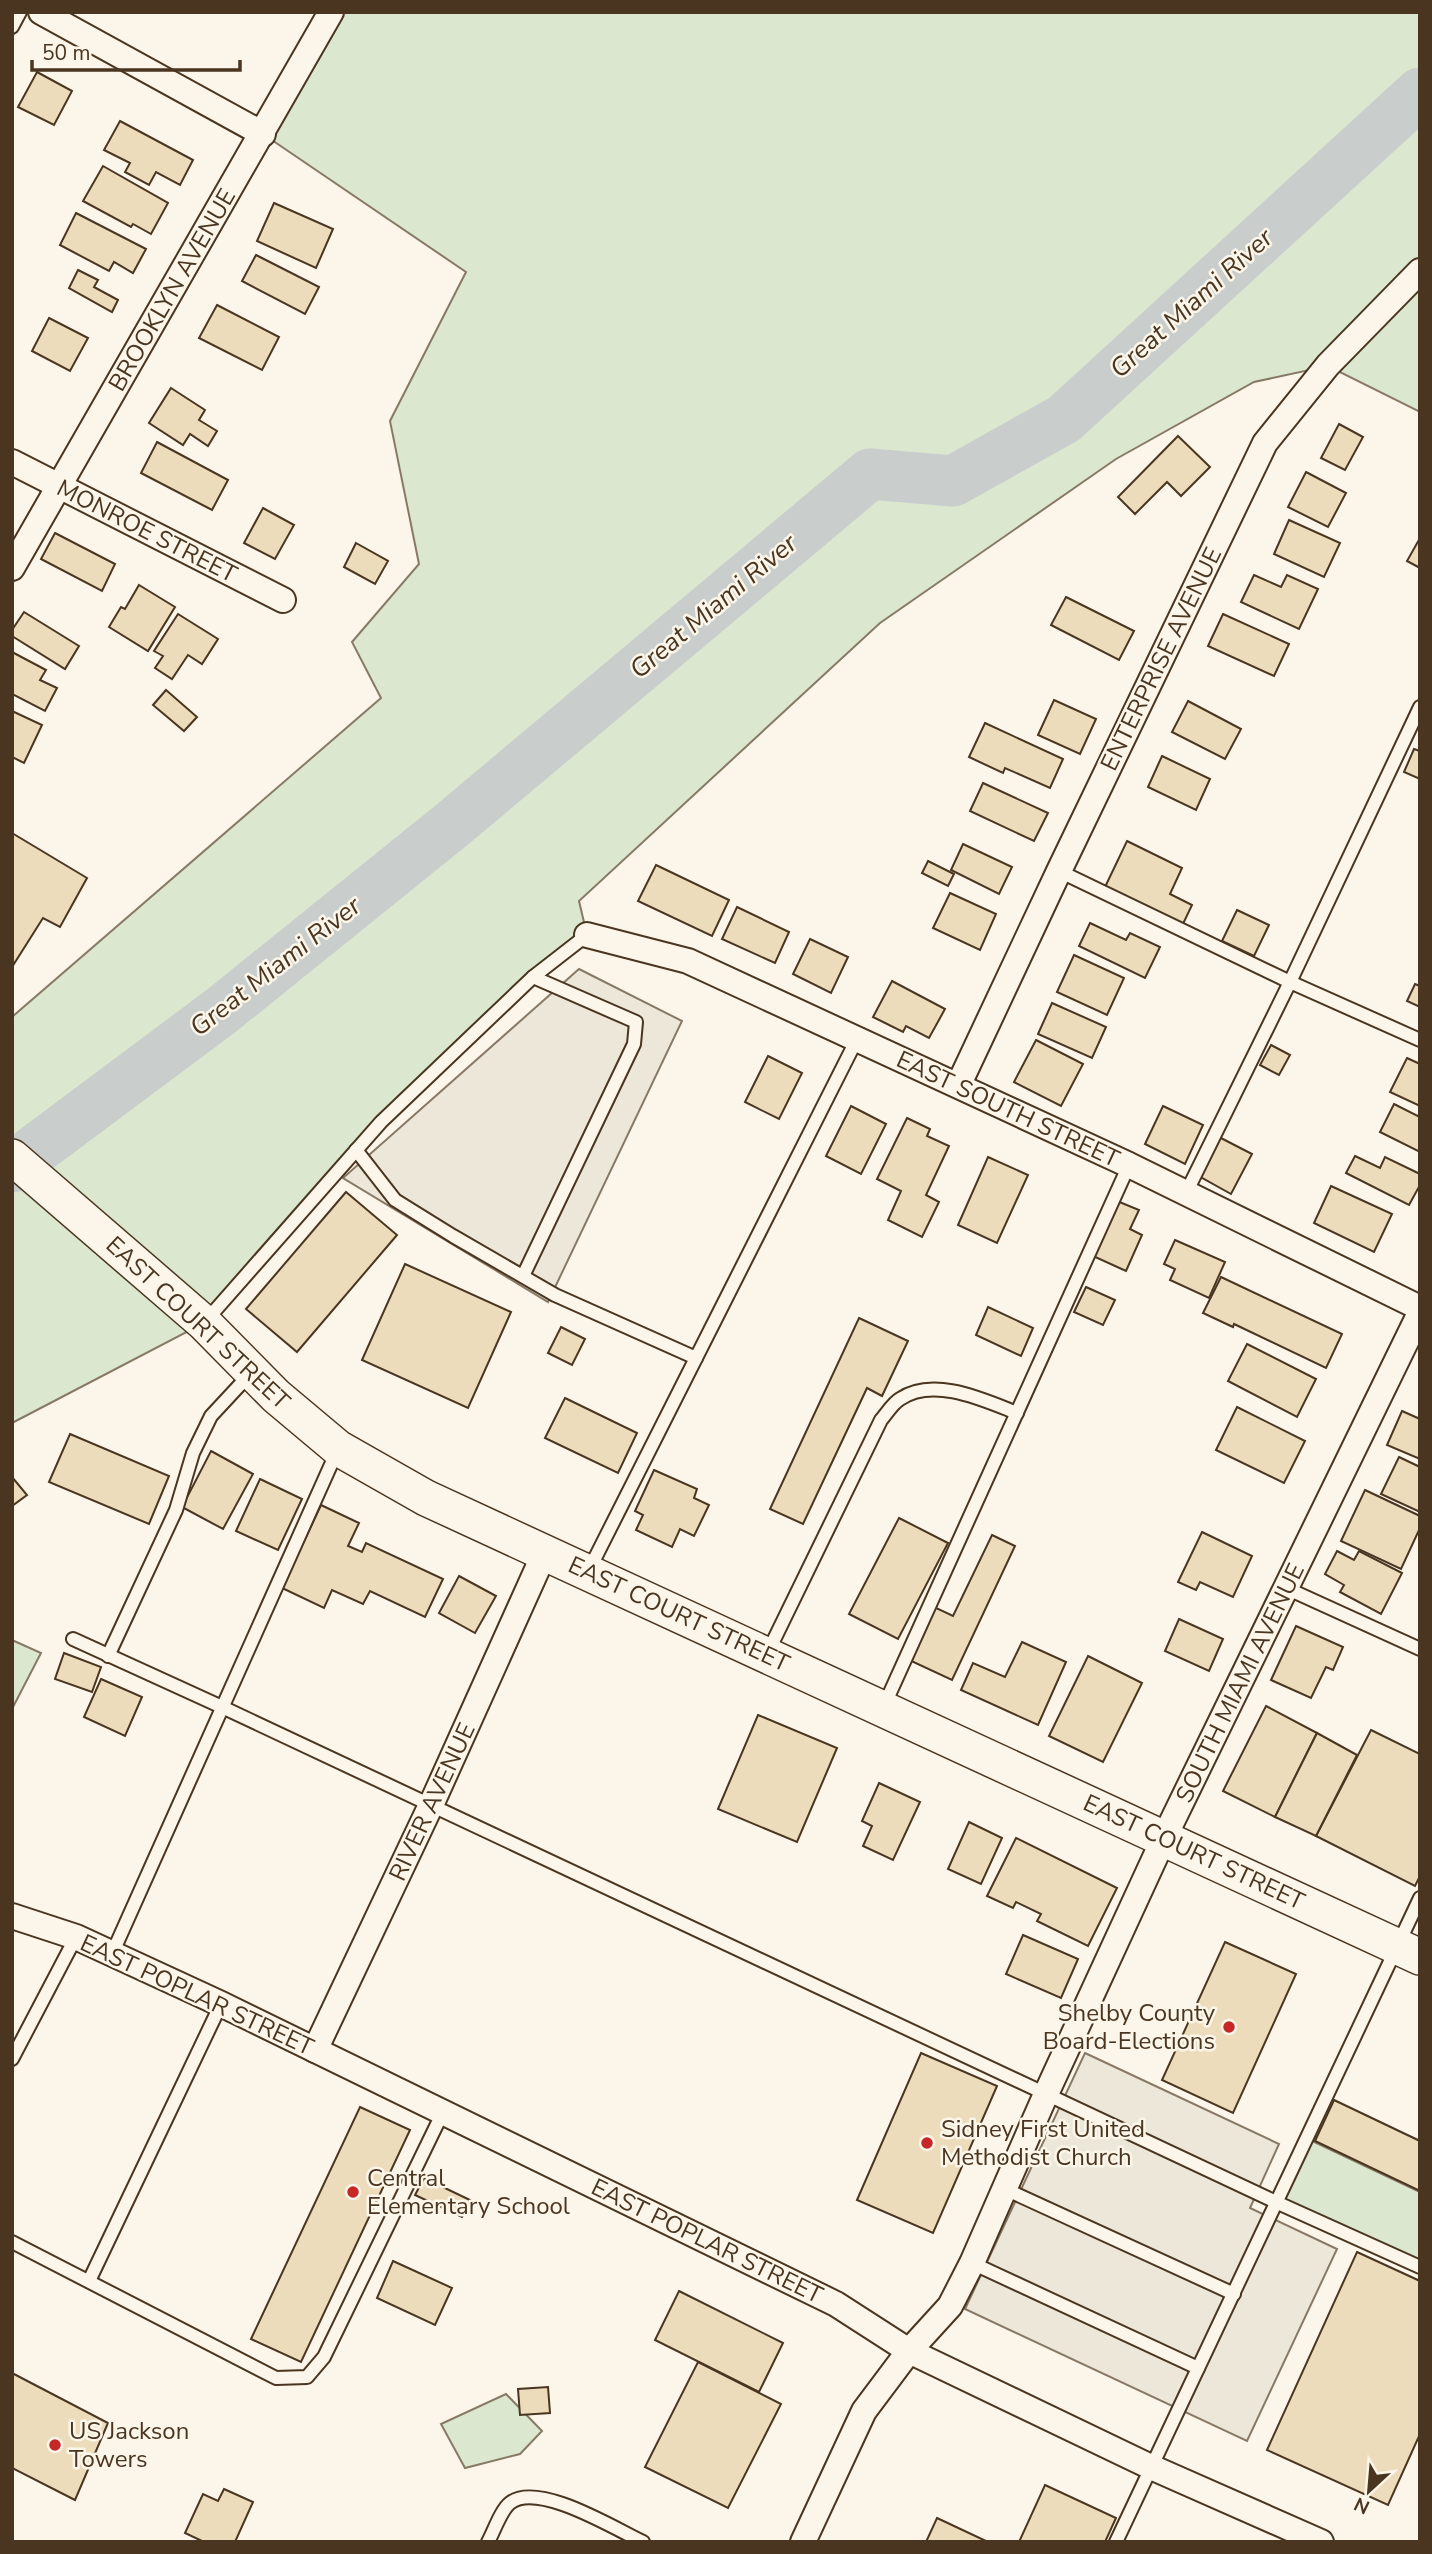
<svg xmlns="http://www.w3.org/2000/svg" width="1432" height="2554" viewBox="0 0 1432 2554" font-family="'Nunito Sans',sans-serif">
	<rect width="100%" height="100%" fill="#fbf6e9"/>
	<g fill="#dce7d0" stroke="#887966" stroke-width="2">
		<path d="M331 12H1420V412L1328 366 1254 382 1116 459 880 623 579 901 587 935 381 1122 204 1323 12 1423V1017L381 698 352 642 419 564 390 421 466 272 263 134Z"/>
		<path d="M12 1640 41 1653 12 1709Z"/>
		<path d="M1308 2139 1420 2192V2267L1278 2203Z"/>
		<path d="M506 2394 542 2431 520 2454 465 2468 441 2424Z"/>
	</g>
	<g fill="#ede7d9" stroke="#887966" stroke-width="2">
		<path d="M579 969 682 1021 548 1302 343 1178Z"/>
		<path d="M1085 2053 1279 2144 1250 2208 1337 2249 1247 2441 965 2309Z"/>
	</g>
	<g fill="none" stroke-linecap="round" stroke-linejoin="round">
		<path stroke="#c9cecd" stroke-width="51" d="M12 1167 221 1011 453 824 870 474 953 481 1064 419 1420 93"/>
	</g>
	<g fill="#ecdcbc" stroke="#4a3520" stroke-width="2">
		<path d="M37 72 72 91 54 125 18 107Z"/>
		<path d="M120 121 193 160 180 185 156 172 149 185 125 172 130 163 104 150Z"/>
		<path d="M103 166 168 203 151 234 133 224 131 227 83 201Z"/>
		<path d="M274 203 333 229 316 268 257 241Z"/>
		<path d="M76 213 146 249 133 273 114 262 109 271 60 245Z"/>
		<path d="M256 255 319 287 305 314 242 281Z"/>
		<path d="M78 270 98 280 94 287 118 300 112 312 69 288Z"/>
		<path d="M217 305 279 337 262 370 199 338Z"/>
		<path d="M49 318 88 338 70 371 32 351Z"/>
		<path d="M171 388 205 410 199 420 217 431 208 446 190 434 183 445 149 423Z"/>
		<path d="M1339 424 1363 437 1345 470 1321 458Z"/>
		<path d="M1178 436 1210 467 1181 496 1167 482 1135 514 1118 497Z"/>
		<path d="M157 442 228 480 212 510 141 473Z"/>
		<path d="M1306 472 1346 493 1328 527 1288 507Z"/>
		<path d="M263 508 294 525 275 559 244 543Z"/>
		<path d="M1289 520 1340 543 1324 577 1274 554Z"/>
		<path d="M55 533 115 564 102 591 41 559Z"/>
		<path d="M1420 538V568L1407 561Z"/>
		<path d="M356 543 388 561 375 584 344 567Z"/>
		<path d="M1254 575 1281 587 1287 575 1318 589 1299 629 1241 602Z"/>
		<path d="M139 585 175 607 148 651 109 627 121 607 125 609Z"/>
		<path d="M1066 597 1134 631 1119 660 1051 625Z"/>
		<path d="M24 612 79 646 65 669 12 636V630Z"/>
		<path d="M178 614 218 639 202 664 188 655 172 679 155 668 163 656 154 651Z"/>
		<path d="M1223 614 1289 644 1274 676 1208 646Z"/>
		<path d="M12 652 46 670 40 680 57 688 45 711 12 694Z"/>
		<path d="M166 690 197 717 184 731 153 705Z"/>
		<path d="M1054 700 1096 719 1080 754 1038 735Z"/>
		<path d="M1188 701 1241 729 1225 759 1172 732Z"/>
		<path d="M12 711 42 725 24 763 12 757Z"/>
		<path d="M985 723 1063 759 1050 788 1005 768 1003 773 969 757Z"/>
		<path d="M1414 749 1420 751V779L1404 772Z"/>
		<path d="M1162 756 1210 779 1196 810 1148 787Z"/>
		<path d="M983 783 1048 813 1034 841 970 811Z"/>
		<path d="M12 833 87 878 60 927 43 918 12 967Z"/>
		<path d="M1127 841 1182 868 1170 894 1192 905 1183 924 1105 887Z"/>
		<path d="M963 844 1012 867 999 894 951 870Z"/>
		<path d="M928 861 954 874 948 886 922 873Z"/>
		<path d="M656 865 729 900 712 936 638 901Z"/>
		<path d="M950 893 996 914 980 950 933 928Z"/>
		<path d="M737 907 789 932 775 963 722 939Z"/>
		<path d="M1237 910 1269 925 1254 956 1222 941Z"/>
		<path d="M1090 923 1126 940 1130 933 1160 947 1145 978 1079 946Z"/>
		<path d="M810 939 848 957 831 993 793 974Z"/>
		<path d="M1074 955 1124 978 1107 1015 1057 992Z"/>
		<path d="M892 981 945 1009 929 1038 906 1026 903 1032 873 1017Z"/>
		<path d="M1415 984 1420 986V1007L1407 1001Z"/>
		<path d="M1052 1003 1106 1027 1092 1058 1038 1034Z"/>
		<path d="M1036 1040 1083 1064 1061 1106 1014 1082Z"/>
		<path d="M1271 1045 1290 1055 1279 1075 1260 1065Z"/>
		<path d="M768 1056 802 1073 779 1119 745 1102Z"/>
		<path d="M1407 1058 1420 1064V1106L1390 1092Z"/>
		<path d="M1394 1104 1420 1117V1152L1380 1132Z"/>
		<path d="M851 1106 886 1124 861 1174 826 1156Z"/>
		<path d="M1163 1106 1203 1125 1185 1164 1145 1144Z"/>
		<path d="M907 1118 930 1129 927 1136 949 1146 926 1195 939 1202 922 1237 888 1220 901 1191 877 1179Z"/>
		<path d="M1217 1136 1252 1154 1231 1194 1197 1175Z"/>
		<path d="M1355 1156 1380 1168 1385 1157 1420 1174V1185L1409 1205 1346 1173Z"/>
		<path d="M988 1157 1028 1175 997 1243 958 1225Z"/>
		<path d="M1331 1186 1392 1214 1374 1252 1314 1223Z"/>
		<path d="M346 1192 397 1235 297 1352 246 1309Z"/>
		<path d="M1117 1201 1139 1210 1130 1229 1142 1235 1126 1271 1093 1256Z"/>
		<path d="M1175 1240 1225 1262 1209 1298 1170 1280 1175 1269 1164 1264Z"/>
		<path d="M405 1264 511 1312 468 1408 362 1360Z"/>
		<path d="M1221 1277 1342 1334 1326 1368 1234 1324 1233 1327 1203 1313Z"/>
		<path d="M1086 1287 1115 1300 1103 1325 1074 1312Z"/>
		<path d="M988 1307 1033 1328 1021 1356 976 1335Z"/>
		<path d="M859 1318 908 1341 882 1396 867 1388 803 1524 770 1509Z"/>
		<path d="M561 1327 585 1339 572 1365 548 1353Z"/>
		<path d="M1247 1344 1316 1379 1297 1417 1228 1381Z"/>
		<path d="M565 1398 637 1433 618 1473 545 1438Z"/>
		<path d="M1237 1407 1305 1441 1284 1483 1216 1450Z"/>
		<path d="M1402 1411 1420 1419V1459L1387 1445Z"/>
		<path d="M70 1434 169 1476 149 1524 49 1482Z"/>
		<path d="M211 1451 253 1474 223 1529 182 1507Z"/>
		<path d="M1399 1457 1420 1467V1512L1381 1494Z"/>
		<path d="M654 1470 697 1489 694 1498 709 1505 694 1536 680 1529 672 1547 636 1530 643 1515 635 1511Z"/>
		<path d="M12 1477 27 1495 12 1506Z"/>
		<path d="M260 1479 302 1499 278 1550 236 1531Z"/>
		<path d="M1365 1490 1420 1516V1528L1401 1569 1341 1541Z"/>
		<path d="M321 1505 359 1523 348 1546 362 1552 366 1543 443 1579 425 1617 370 1591 363 1604 332 1590 324 1608 282 1588Z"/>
		<path d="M899 1518 948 1543 898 1639 849 1614Z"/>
		<path d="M1202 1532 1252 1556 1233 1597 1200 1582 1196 1590 1178 1582Z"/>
		<path d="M992 1535 1015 1546 952 1680 907 1659 932 1606 953 1616Z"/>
		<path d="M1337 1551 1354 1560 1359 1551 1402 1573 1381 1614 1340 1592 1344 1585 1325 1574Z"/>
		<path d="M459 1576 496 1596 475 1633 439 1613Z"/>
		<path d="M1179 1619 1223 1639 1209 1671 1165 1651Z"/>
		<path d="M1296 1626 1343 1647 1333 1670 1326 1667 1311 1698 1271 1680Z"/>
		<path d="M1022 1642 1066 1662 1038 1725 961 1690 973 1663 1005 1677Z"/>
		<path d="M64 1653 101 1667 92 1692 55 1679Z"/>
		<path d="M1088 1656 1142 1683 1103 1762 1049 1736Z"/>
		<path d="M101 1679 142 1697 125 1736 84 1717Z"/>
		<path d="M1266 1706 1317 1733 1275 1817 1223 1791Z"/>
		<path d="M758 1715 837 1748 797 1842 718 1809Z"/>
		<path d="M1371 1730 1420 1754V1876L1415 1886 1316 1836Z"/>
		<path d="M1317 1733 1357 1755 1316 1836 1275 1817Z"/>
		<path d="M879 1783 920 1802 893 1860 863 1846 872 1826 862 1821Z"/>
		<path d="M969 1822 1002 1838 981 1884 948 1869Z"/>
		<path d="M1016 1838 1117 1888 1088 1946 1037 1921 1041 1914 1016 1902 1013 1908 987 1896Z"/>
		<path d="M1023 1935 1078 1959 1061 1998 1006 1974Z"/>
		<path d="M1225 1942 1296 1974 1233 2113 1162 2080Z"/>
		<path d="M921 2053 997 2086 933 2233 857 2200Z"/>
		<path d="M1334 2100 1420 2141V2191L1315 2141Z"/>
		<path d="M360 2107 410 2130 301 2362 251 2339Z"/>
		<path d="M424 2178 470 2200 462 2217 415 2195Z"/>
		<path d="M1357 2252 1420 2281V2434L1388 2505 1267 2450Z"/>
		<path d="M393 2261 452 2288 435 2325 377 2298Z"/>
		<path d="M679 2291 783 2343 759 2392 655 2340Z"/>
		<path d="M698 2362 781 2404 728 2508 645 2467Z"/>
		<path d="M12 2373 108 2423 75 2500 12 2468Z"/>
		<path d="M548 2387 550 2413 520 2415 518 2389Z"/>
		<path d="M1045 2485 1116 2518 1105 2542H1019Z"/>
		<path d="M224 2489 253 2502 235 2542H204L185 2533 203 2494 218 2501Z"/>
		<path d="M937 2518 988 2542H926Z"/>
	</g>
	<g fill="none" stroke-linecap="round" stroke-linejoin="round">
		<g stroke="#4a3520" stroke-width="16">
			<g id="lane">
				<path d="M12 27 20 12"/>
				<path d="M1059 871 1290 982 1420 1040"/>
				<path d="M356 1150 395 1200 453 1236 555 1295 696 1358"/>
				<path d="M1186 1193 1290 982 1420 707"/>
				<path d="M523 1276 634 1044 636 1022 533 977"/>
				<path d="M204 1323 381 1122 533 977 587 935"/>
				<path d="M589 1570 857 1039"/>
				<path d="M1286 1588 1420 1649"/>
				<path d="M73 1639 222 1707 1278 2203 1420 2267"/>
				<path d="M768 1652 881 1420C887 1413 893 1403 900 1399 933 1376 984 1400 1017 1413"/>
				<path d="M108 1656 176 1510 193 1453 211 1416 250 1374"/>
				<path d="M884 1706 1129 1165"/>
				<path d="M112 1954 338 1449"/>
				<path d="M12 2059 76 1937"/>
				<path d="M1005 2189 1234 2294"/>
				<path d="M12 2242 276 2378 307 2377 324 2357 443 2112"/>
				<path d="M972 2263 1198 2368"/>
				<path d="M89 2281 221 2004"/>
				<path d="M488 2542C494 2531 501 2510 510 2503 538 2481 615 2529 643 2542"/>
				<path d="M1116 2542 1420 1898"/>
			</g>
		</g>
		<g stroke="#4a3520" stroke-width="28">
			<g id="street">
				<path d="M41 12 263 134"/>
				<path d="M12 462 283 600"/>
				<path d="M12 568 331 12"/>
				<path d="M587 935 688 961 1129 1165 1420 1308"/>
				<path d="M959 1084 1059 871 1265 443 1328 365 1420 271"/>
				<path d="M12 1916 76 1937 221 2004 836 2304 909 2351 1151 2467 1321 2542"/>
				<path d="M315 2050 431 1805 545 1552"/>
				<path d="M803 2542 864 2411 909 2351 950 2306 972 2263 1046 2094 1164 1838 1420 1313"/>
			</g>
		</g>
		<g stroke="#4a3520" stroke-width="38">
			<path id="secondary" d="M12 1157 204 1323 276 1396 338 1448 426 1498 1420 1957"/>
		</g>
		<use href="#lane" stroke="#fbf6e9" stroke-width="12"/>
		<use href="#street" stroke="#fbf6e9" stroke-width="24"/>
		<use href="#secondary" stroke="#fbf6e9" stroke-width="35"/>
	</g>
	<g fill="#c62828" stroke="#fbf6e9" stroke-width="2.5">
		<circle cx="1229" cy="2027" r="7"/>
		<circle cx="927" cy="2143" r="7"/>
		<circle cx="353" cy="2192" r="7"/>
		<circle cx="55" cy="2445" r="7"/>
	</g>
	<g text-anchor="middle" stroke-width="5" stroke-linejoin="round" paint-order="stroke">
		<g font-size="24" fill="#4a3520" stroke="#fbf6e9">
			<text transform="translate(172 290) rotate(-60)" y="8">BROOKLYN AVENUE</text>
			<text transform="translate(147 531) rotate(27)" y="8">MONROE STREET</text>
			<text transform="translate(1161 659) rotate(-64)" y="8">ENTERPRISE AVENUE</text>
			<text transform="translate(1008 1109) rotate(25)" y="8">EAST SOUTH STREET</text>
			<text transform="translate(198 1323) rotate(43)" y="8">EAST COURT STREET</text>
			<text transform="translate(679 1614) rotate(25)" y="8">EAST COURT STREET</text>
			<text transform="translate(1240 1683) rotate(-64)" y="8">SOUTH MIAMI AVENUE</text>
			<text transform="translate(432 1802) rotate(-65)" y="8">RIVER AVENUE</text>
			<text transform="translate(1194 1852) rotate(25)" y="8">EAST COURT STREET</text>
			<text transform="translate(197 1995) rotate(25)" y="8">EAST POPLAR STREET</text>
			<text transform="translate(707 2241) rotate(26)" y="8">EAST POPLAR STREET</text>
		</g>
		<g font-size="24" fill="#4a3520" stroke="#fbf6e9" text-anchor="start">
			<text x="1215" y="2021" text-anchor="end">Shelby County<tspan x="1215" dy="28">Board-Elections</tspan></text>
			<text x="941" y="2137">Sidney First United<tspan x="941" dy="28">Methodist Church</tspan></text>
			<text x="367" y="2186">Central<tspan x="367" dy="28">Elementary School</tspan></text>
			<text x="69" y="2439">US Jackson<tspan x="69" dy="28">Towers</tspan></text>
		</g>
		<g font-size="26" font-style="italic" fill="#4a3520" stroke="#fbf6e9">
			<text transform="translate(1191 303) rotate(-42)" y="9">Great Miami River</text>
			<text transform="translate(713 606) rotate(-40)" y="9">Great Miami River</text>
			<text transform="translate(275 966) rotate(-38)" y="9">Great Miami River</text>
		</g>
	</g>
	<rect width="1432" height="2554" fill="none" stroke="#4a3520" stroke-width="28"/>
	<g transform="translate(1369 2491) rotate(206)" stroke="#fbf6e9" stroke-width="5" paint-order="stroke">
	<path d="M0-5L12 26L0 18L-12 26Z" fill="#4a3520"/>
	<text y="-10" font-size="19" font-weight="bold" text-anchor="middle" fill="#4a3520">N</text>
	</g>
	<path d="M32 60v10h208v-10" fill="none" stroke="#4a3520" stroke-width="3.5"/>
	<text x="42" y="60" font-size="21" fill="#4a3520" stroke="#fbf6e9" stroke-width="5" paint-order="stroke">50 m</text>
</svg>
